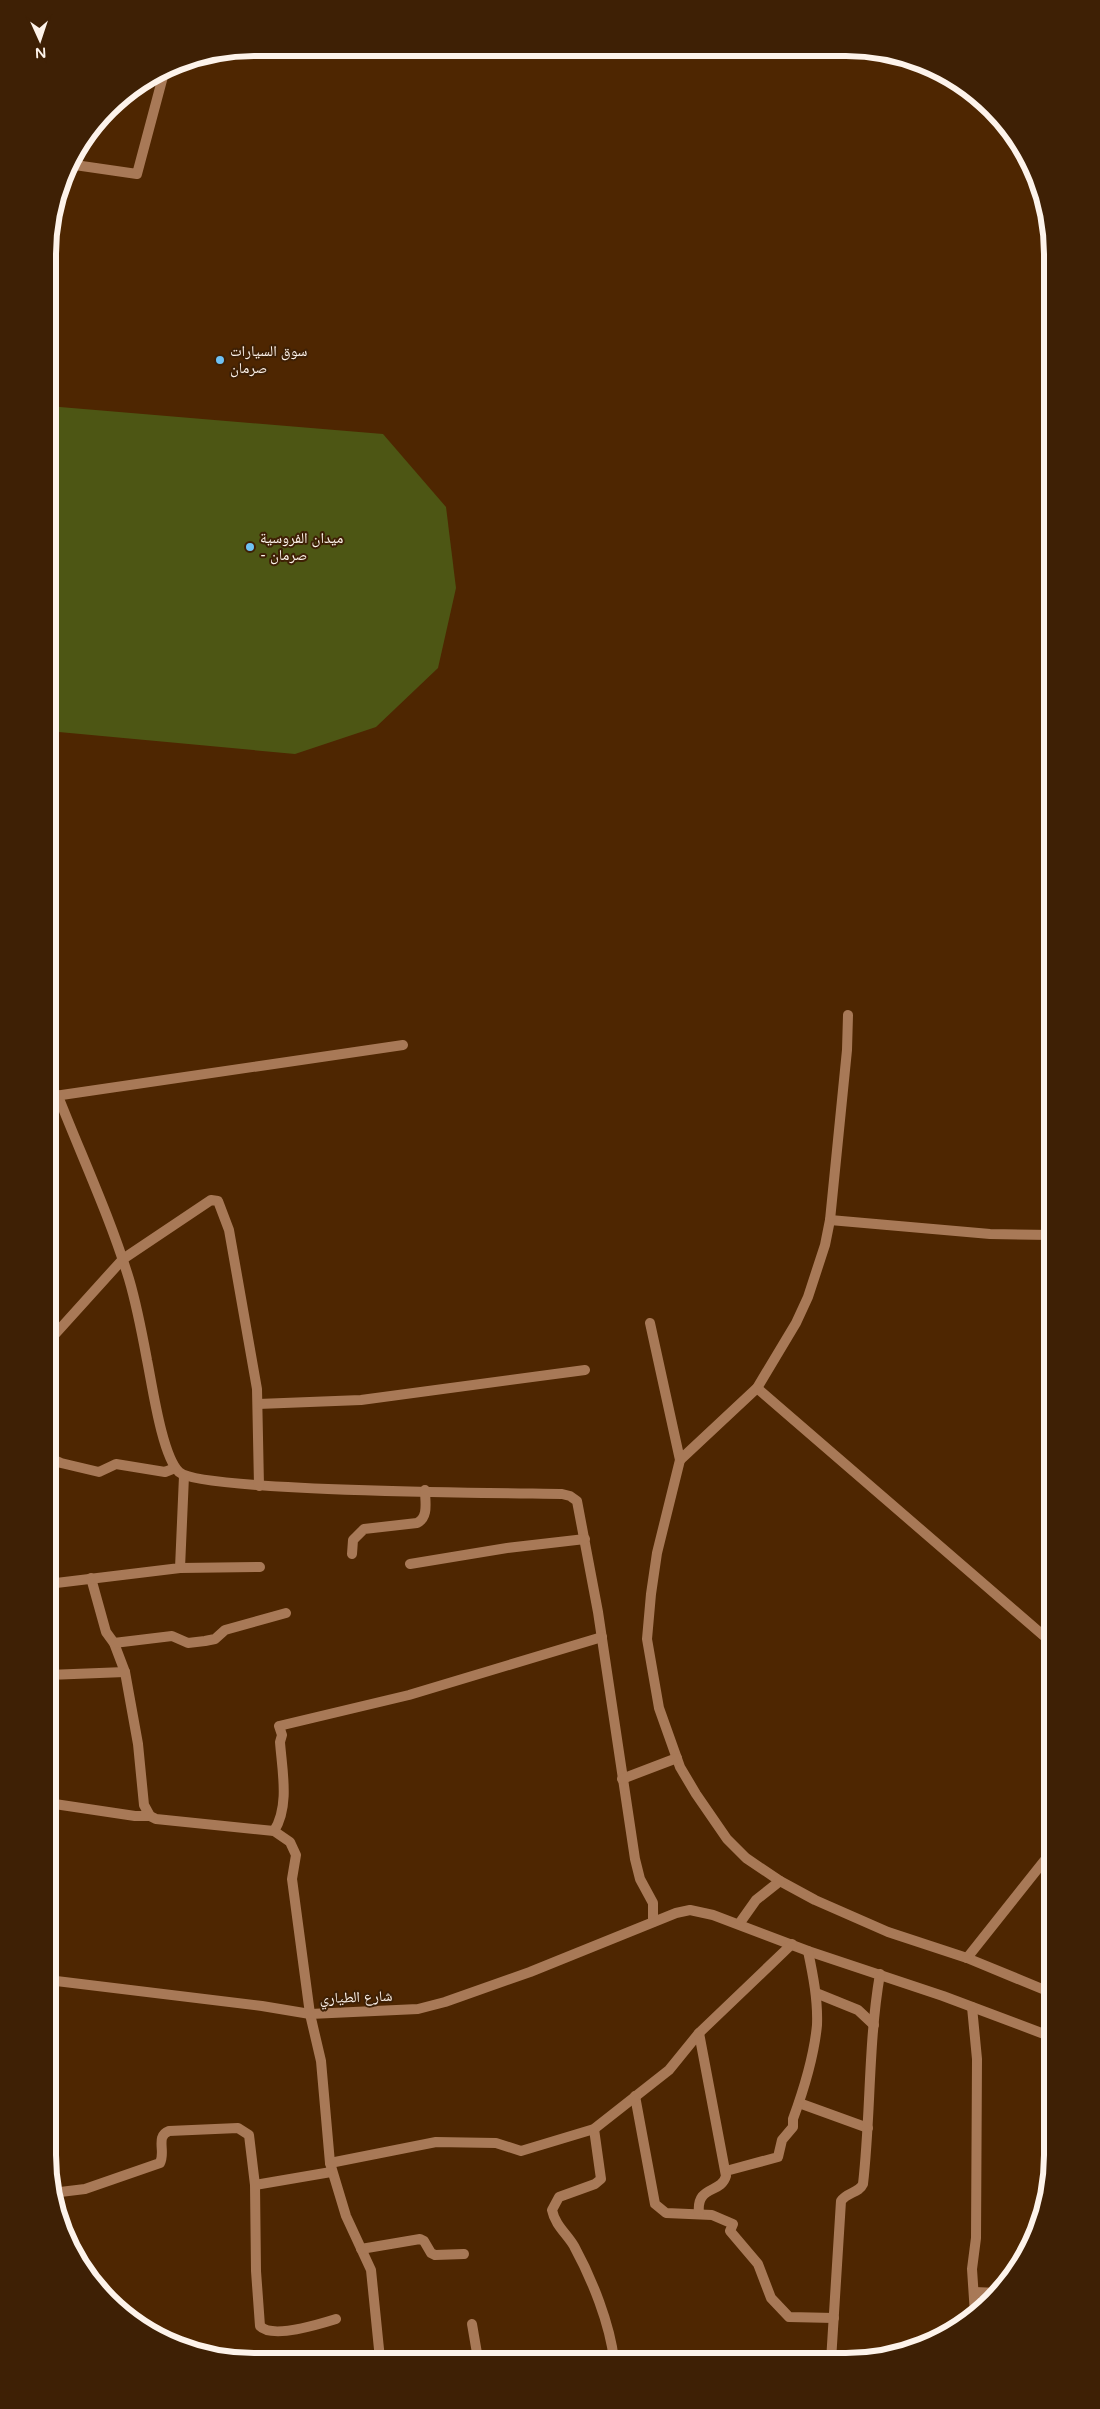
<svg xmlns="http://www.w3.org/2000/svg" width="1100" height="2409" viewBox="0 0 1100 2409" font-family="'Varela Round','Noto Naskh Arabic',sans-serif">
	<rect width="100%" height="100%" fill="#4e2601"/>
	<path fill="#4d5614" d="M48 406 383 434 446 507 456 588 438 668 376 727 295 754 48 731Z"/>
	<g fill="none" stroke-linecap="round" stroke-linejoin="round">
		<g stroke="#a87957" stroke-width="10">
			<path d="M68 164 137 174 165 69"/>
			<path d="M48 1085 58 1096C82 1157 110 1217 129 1279 137 1306 142 1333 147 1360 152 1384 162 1456 179 1472 200 1492 512 1493 562 1494L570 1496 577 1501 598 1612 635 1859 640 1879 653 1903V1922"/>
			<path d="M48 1097 403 1045"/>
			<path d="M830 1220 990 1234 1052 1235"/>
			<path d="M650 1323 680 1460 657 1553 651 1594 647 1639 659 1708 680 1767 696 1794 727 1839 746 1858 780 1881 815 1900 888 1932 967 1958 1052 1993"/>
			<path d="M48 1342 123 1259 211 1200 218 1201 229 1230 257 1389 259 1486"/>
			<path d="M757 1388 1052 1643"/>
			<path d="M258 1404 361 1400 585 1370"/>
			<path d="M48 1457 61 1463 99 1472 116 1464 165 1472 175 1468"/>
			<path d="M680 1460 757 1388 796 1323 808 1297 825 1245 830 1220 847 1050 848 1015"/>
			<path d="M352 1554 353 1540 364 1529 417 1523C429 1517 425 1502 425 1490"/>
			<path d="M410 1564 507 1548 585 1539"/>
			<path d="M180 1568 260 1567"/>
			<path d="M91 1578 106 1632 114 1643 125 1672 138 1744 144 1805 150 1816 156 1819 274 1831 290 1842 296 1855 292 1879 310 2014 321 2061 330 2163 346 2216 371 2270 380 2359"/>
			<path d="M48 1584 180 1568 184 1476"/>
			<path d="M114 1643 172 1636 188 1643 205 1641 215 1639 225 1630 286 1613"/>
			<path d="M48 1675 125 1672"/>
			<path d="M622 1779 677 1758"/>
			<path d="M48 1803 135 1816H150"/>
			<path d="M274 1831C290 1806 282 1770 280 1742L282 1735 279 1726 409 1695 602 1637"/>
			<path d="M739 1924 756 1900 780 1881"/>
			<path d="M967 1958 1052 1851"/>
			<path d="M48 1980 262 2006 310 2014 418 2009 445 2002 530 1972 676 1913 690 1910 713 1915 808 1951 943 1996 1052 2037"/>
			<path d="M816 1993 858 2010 874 2025"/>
			<path d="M972 2007 977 2059 976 2238 972 2269 975 2314"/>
			<path d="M635 2096 655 2204 666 2213 712 2215 733 2224 730 2231 758 2264 771 2298 789 2317 834 2318"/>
			<path d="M799 2103 868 2128"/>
			<path d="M594 2129 601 2179 595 2184 559 2197 552 2210C555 2225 567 2234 574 2246 592 2279 610 2324 614 2360"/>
			<path d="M330 2163 436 2142 496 2143 521 2151 594 2129 669 2070 699 2033 792 1944"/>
			<path d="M726 2171 778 2157 782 2140 793 2127V2119C804 2089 814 2057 817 2025 818 2000 813 1975 808 1951"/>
			<path d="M255 2185 331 2172"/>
			<path d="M52 2193 85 2189 160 2163C166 2152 155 2136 169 2131L238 2128 249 2135 255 2185 256 2271 260 2326C272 2339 320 2324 336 2319"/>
			<path d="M699 2213C696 2185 721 2194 726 2176L699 2033"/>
			<path d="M361 2249 420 2239 424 2241 431 2253 435 2255 464 2254"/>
			<path d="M974 2292 999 2293"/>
			<path d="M472 2324 478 2359"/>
			<path d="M831 2361 841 2201C847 2192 859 2193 863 2184 871 2114 868 2043 880 1974"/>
		</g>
	</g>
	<g fill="#6fc2f4" stroke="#3e2005" stroke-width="2">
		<circle cx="220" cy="360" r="5"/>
		<circle cx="250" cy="547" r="5"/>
	</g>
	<g text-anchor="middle" stroke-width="4" stroke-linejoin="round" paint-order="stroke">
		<g font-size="15" fill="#fdf3eb" stroke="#3e2005" text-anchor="start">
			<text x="230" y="356">سوق السيارات<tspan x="230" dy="17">صرمان</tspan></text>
			<text x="260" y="543">ميدان الفروسية<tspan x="260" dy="17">- صرمان</tspan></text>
		</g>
		<g font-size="15" fill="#fdf3eb" stroke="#3e2005">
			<text transform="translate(356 1997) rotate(-2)" y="5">شارع الطياري</text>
		</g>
	</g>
	<path d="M0 0H1100V2409H0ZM254 56H846A198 198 0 0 1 1044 254V2155A198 198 0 0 1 846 2353H254A198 198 0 0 1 56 2155V254A198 198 0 0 1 254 56Z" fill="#3e2005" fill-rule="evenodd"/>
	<path fill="none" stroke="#fdf3eb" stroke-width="6" d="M254 56H846A198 198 0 0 1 1044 254V2155A198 198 0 0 1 846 2353H254A198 198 0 0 1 56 2155V254A198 198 0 0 1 254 56Z"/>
	<g transform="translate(40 40) rotate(177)" stroke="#3e2005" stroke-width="4" paint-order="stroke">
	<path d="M0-4L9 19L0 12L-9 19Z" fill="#fdf3eb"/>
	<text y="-8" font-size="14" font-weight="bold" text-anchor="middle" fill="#fdf3eb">N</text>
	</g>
</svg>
